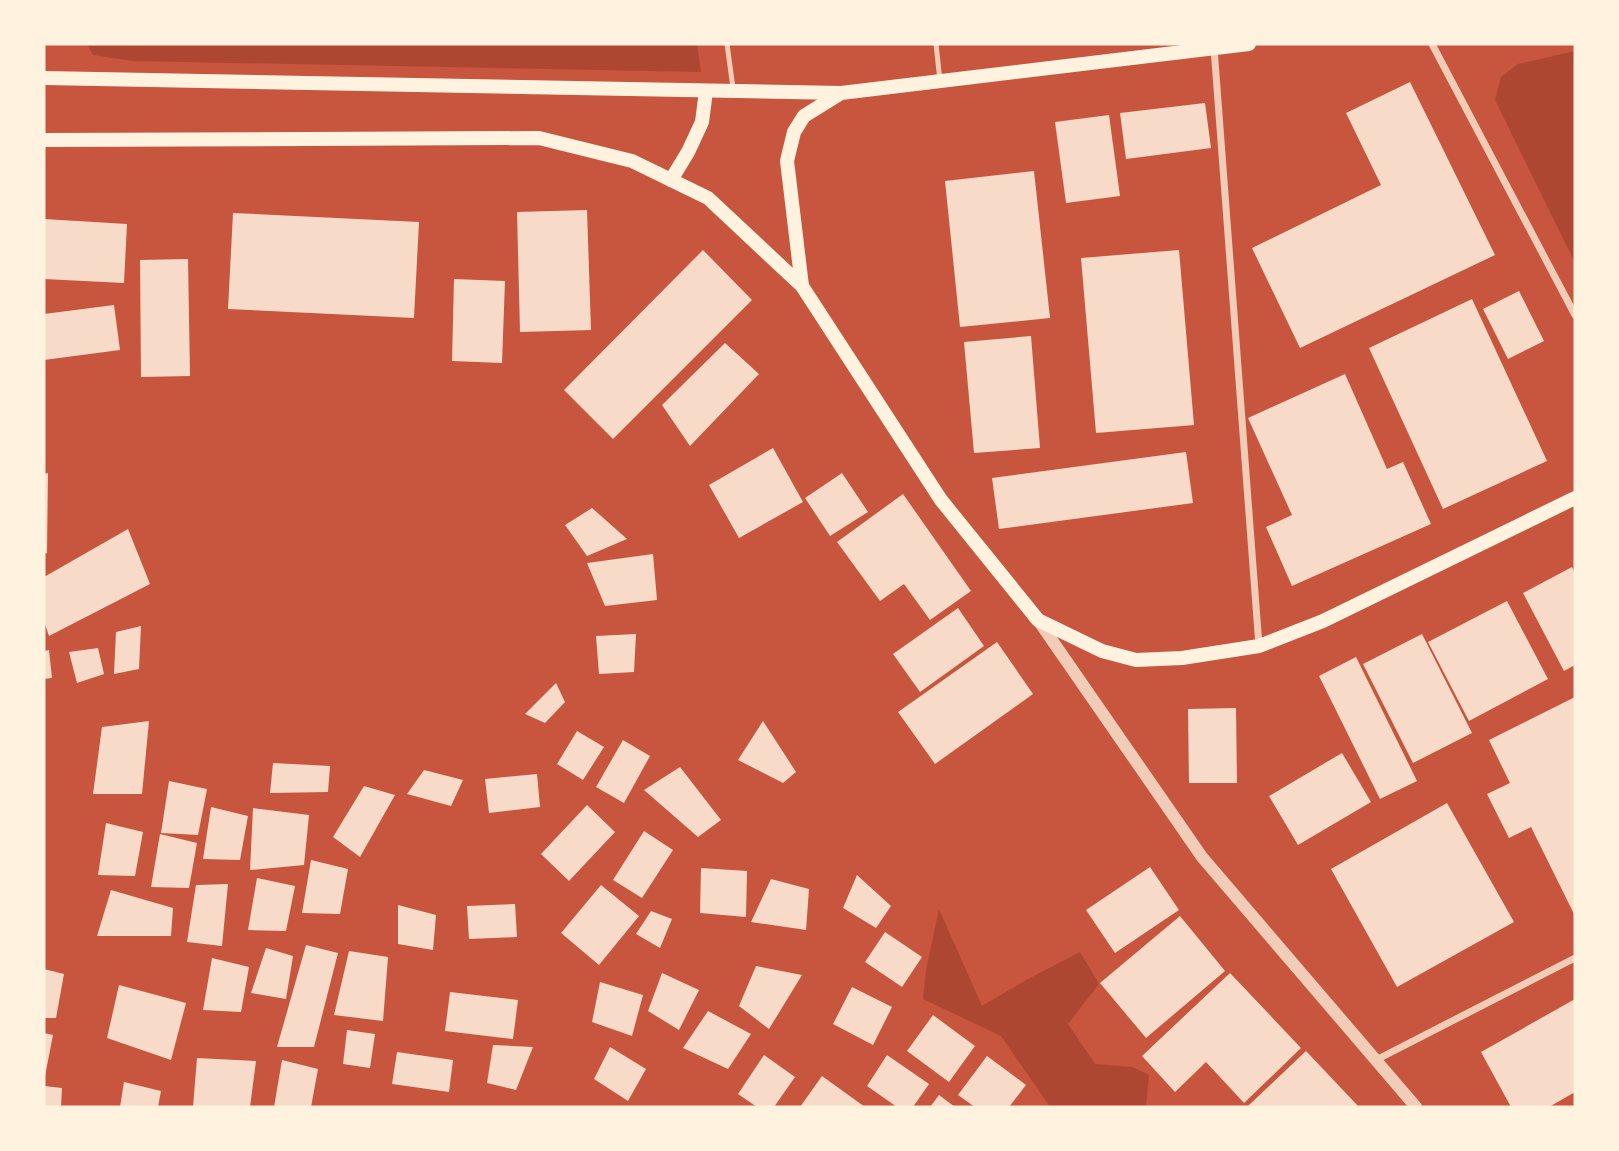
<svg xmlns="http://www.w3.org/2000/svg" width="1619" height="1151" viewBox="0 0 1619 1151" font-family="Inter,sans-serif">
	<rect width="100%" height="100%" fill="#c8553d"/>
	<g fill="#ae4732">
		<path d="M87 44H697L701 72 132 61 93 55Z"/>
		<path d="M1575 51V263L1495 100 1501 77 1518 64Z"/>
		<path d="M939 909 982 1006 1028 979 1080 952 1099 984 1068 1024 1095 1064 1133 1067 1149 1075 1146 1107H1050L1001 1036 923 999 926 970Z"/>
	</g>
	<g fill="#f7dbc8">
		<path d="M1410 82 1495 255 1300 348 1252 248 1381 185 1346 113Z"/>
		<path d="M1205 103 1211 148 1126 159 1120 113Z"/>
		<path d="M1109 115 1120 196 1066 203 1055 122Z"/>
		<path d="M1034 171 1050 318 960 327 945 181Z"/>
		<path d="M587 210 591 330 520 332 517 212Z"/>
		<path d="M233 213 419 222 414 318 228 309Z"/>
		<path d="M44 219 127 224 124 283 44 279Z"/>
		<path d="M703 250 752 300 613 439 564 390Z"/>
		<path d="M1179 250 1194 425 1096 433 1081 258Z"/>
		<path d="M188 259 190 376 141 377 140 260Z"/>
		<path d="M454 279 505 281 502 363 452 361Z"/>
		<path d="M1519 291 1544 341 1508 359 1483 309Z"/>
		<path d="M1472 299 1547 461 1443 509 1369 348Z"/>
		<path d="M114 305 120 350 44 360V314Z"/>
		<path d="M1031 336 1040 448 974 453 964 342Z"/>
		<path d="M725 343 759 374 690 446 662 405Z"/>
		<path d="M1345 374 1387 469 1403 462 1431 524 1292 586 1266 527 1292 515 1248 418Z"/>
		<path d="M773 448 803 502 739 538 709 485Z"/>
		<path d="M1186 452 1193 503 999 529 992 478Z"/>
		<path d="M48 473 47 553 44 554V474Z"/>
		<path d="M842 473 868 512 830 536 805 498Z"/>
		<path d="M903 494 971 591 930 620 904 584 880 601 837 542Z"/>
		<path d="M592 508 627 539 587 556 565 525Z"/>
		<path d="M128 529 150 584 49 636 44 621V577Z"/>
		<path d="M653 554 657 600 605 606 587 563Z"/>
		<path d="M1572 567 1575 574V665L1564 671 1523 593Z"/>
		<path d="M1507 601 1548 679 1469 721 1428 642Z"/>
		<path d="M958 608 984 646 920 692 893 654Z"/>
		<path d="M141 626 139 669 114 674 116 632Z"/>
		<path d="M636 634 634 672 599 674 596 636Z"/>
		<path d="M1422 634 1472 733 1413 763 1363 664Z"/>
		<path d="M997 642 1033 694 935 764 898 712Z"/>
		<path d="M98 648 104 674 77 683 69 652Z"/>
		<path d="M49 650 52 678 44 679V651Z"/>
		<path d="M1356 657 1417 781 1380 799 1319 676Z"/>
		<path d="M556 683 565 702 545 723 525 714Z"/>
		<path d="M1575 697V916L1531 827 1509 838 1487 794 1510 783 1489 740Z"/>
		<path d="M1236 708 1237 783H1189L1188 709Z"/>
		<path d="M149 721 142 794H93L102 727Z"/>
		<path d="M763 721 796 772 783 783 738 760Z"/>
		<path d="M577 731 604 747 583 780 557 764Z"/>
		<path d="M623 740 650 756 624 803 596 787Z"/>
		<path d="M1342 753 1371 802 1298 845 1269 796Z"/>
		<path d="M273 763 330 766 328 792 270 793Z"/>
		<path d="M680 767 721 820 698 837 644 790Z"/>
		<path d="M424 770 463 780 451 806 407 794Z"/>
		<path d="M537 774 540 807 489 813 485 779Z"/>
		<path d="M169 781 207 789 198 835 161 833Z"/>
		<path d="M364 786 395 795 360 857 333 837Z"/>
		<path d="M1447 803 1514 922 1397 987 1331 869Z"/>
		<path d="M587 805 615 832 569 881 541 854Z"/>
		<path d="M211 807 248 816 240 860 203 859Z"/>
		<path d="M253 808 309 815 304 865 250 870Z"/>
		<path d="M106 823 143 832 135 876 98 875Z"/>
		<path d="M644 831 673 850 642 898 613 880Z"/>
		<path d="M160 834 197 843 189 888 151 887Z"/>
		<path d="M311 860 348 869 340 914 302 913Z"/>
		<path d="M1150 867 1179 910 1115 953 1086 910Z"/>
		<path d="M701 868 747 871 746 917 700 913Z"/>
		<path d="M857 875 891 906 876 928 843 908Z"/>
		<path d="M257 878 295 886 286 931 248 930Z"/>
		<path d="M771 879 809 889 806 930 751 922Z"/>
		<path d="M228 884 222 946 187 942 196 885Z"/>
		<path d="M601 885 639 916 599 965 561 933Z"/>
		<path d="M111 890 173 908 171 936H97Z"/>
		<path d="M515 904 517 937 469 939 467 906Z"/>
		<path d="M398 905 436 915 433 950 398 944Z"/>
		<path d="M651 911 672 919 660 948 636 934Z"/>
		<path d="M1180 916 1225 971 1146 1038 1100 983Z"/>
		<path d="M885 932 922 957 902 987 865 962Z"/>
		<path d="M306 945 338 953 314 1047H277Z"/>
		<path d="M266 948 293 956 286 999 251 993Z"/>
		<path d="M349 951 388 957 383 1021 334 1015Z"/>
		<path d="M212 958 249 967 241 1012 203 1010Z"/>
		<path d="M756 966 802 975 769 1029 739 1006Z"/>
		<path d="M44 969 64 974 56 1018H44Z"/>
		<path d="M662 973 699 990 679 1030 648 1011Z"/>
		<path d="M1230 973 1301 1048 1244 1103 1206 1062 1175 1092 1142 1056Z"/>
		<path d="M600 982 643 995 632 1036 592 1022Z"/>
		<path d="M119 985 186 1003 171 1060 107 1038Z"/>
		<path d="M852 987 892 1007 873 1045 833 1024Z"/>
		<path d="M450 992 518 1000 513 1039 445 1031Z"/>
		<path d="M1575 999V1092L1549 1107H1511L1481 1052Z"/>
		<path d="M708 1011 751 1034 728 1069 683 1048Z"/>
		<path d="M933 1015 975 1046 949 1082 907 1051Z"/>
		<path d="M347 1030 375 1034 370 1068 343 1064Z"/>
		<path d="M44 1033 53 1035 45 1076H44Z"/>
		<path d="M493 1045 533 1047 516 1090 487 1083Z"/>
		<path d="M610 1047 646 1069 628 1101 594 1079Z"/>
		<path d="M1306 1051 1359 1107H1250L1248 1106Z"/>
		<path d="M397 1052 453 1060 449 1092 392 1084Z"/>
		<path d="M764 1055 795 1077 774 1107H757L738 1094Z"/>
		<path d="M887 1055 929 1084 913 1107H897L867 1086Z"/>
		<path d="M987 1056 1026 1085 1009 1107H975L958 1095Z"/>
		<path d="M197 1058 256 1061 250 1107H193Z"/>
		<path d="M282 1060 318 1069 311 1107H274Z"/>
		<path d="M822 1076 865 1107H800Z"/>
		<path d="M124 1082 161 1091 158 1107H120Z"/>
		<path d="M44 1086 62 1088 61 1107H44Z"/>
		<path d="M939 1095 955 1107H930Z"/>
	</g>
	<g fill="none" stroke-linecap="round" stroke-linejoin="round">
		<g stroke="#f1ccb7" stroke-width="5">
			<path d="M727 44 733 88"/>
			<path d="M936 44 940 81"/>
		</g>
		<g stroke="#f1ccb7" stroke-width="7">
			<path d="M1432 44 1575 315"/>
			<path d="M1214 48 1259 646"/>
			<path d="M1376 1060 1575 958"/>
		</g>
		<path stroke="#f1ccb7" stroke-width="12" d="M1038 620 1202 857 1416 1107"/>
		<g stroke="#fff3e0" stroke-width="14">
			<path d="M44 78 841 93 1249 44"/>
			<path d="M44 140 539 138 632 161 671 180 708 198 802 286 941 500 1038 620 1102 651 1136 660 1182 658 1259 646 1323 621 1575 498"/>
			<path d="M671 180 688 152 702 122 706 91"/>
			<path d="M802 286 787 161 794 132 804 116 841 93"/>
		</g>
	</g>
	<rect width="1619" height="1151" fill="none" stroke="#fff3e0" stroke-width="91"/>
</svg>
